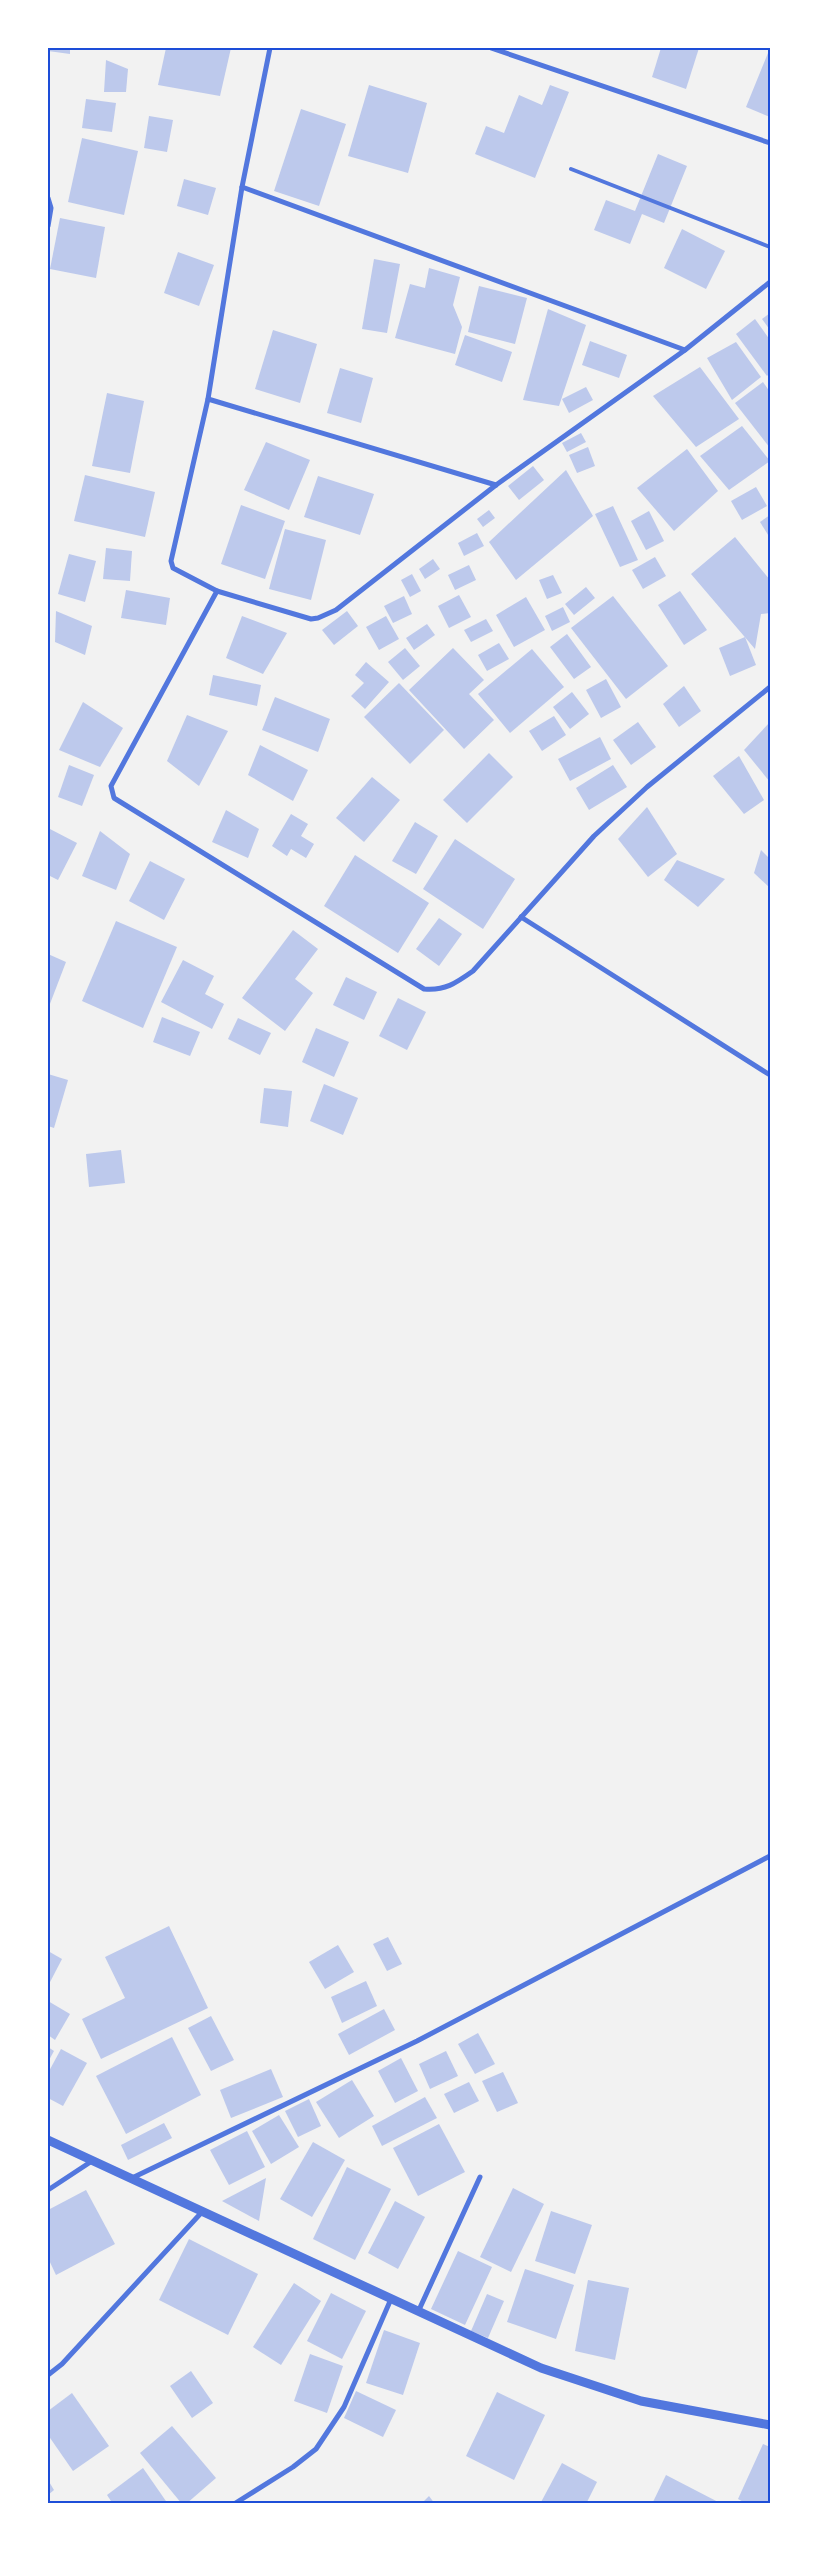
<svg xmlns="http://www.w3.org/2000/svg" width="818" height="2551" viewBox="0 0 818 2551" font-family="Commissioner,sans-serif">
	<rect width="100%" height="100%" fill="#f2f2f2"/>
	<g fill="#bdc9ec">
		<path d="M48 48H70V54L48 51Z"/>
		<path d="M166 48H231L220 96 158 85Z"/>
		<path d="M661 48H699L686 89 652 77Z"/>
		<path d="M770 48V117L746 107Z"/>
		<path d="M106 60 128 69 126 92H104Z"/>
		<path d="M369 85 427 103 408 173 348 156Z"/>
		<path d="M550 85 569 92 535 178 475 154 486 126 504 133 519 95 542 105Z"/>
		<path d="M86 99 116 103 112 132 82 128Z"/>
		<path d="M301 109 346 124 319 206 274 191Z"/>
		<path d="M149 116 173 120 167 152 144 148Z"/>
		<path d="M82 138 138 151 124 215 68 202Z"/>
		<path d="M658 154 687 166 664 223 642 214 630 244 594 230 606 200 635 211Z"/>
		<path d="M184 179 216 188 208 215 177 206Z"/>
		<path d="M60 218 105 227 96 278 50 269Z"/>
		<path d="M682 229 725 251 706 289 664 268Z"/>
		<path d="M178 252 214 265 199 306 164 293Z"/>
		<path d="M374 259 400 264 387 333 362 329Z"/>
		<path d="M429 268 460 277 453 305 462 327 455 354 395 338 410 284 425 288Z"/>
		<path d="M479 286 527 298 515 344 468 332Z"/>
		<path d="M548 309 586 325 559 406 523 400Z"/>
		<path d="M770 313V330L762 319Z"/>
		<path d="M755 319 770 340V373L767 376 736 334Z"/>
		<path d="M273 330 317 344 300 403 255 389Z"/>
		<path d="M465 335 512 352 502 382 455 365Z"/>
		<path d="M590 341 627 355 619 378 582 365Z"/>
		<path d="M736 342 761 377 732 400 707 358Z"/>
		<path d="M700 367 739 419 696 447 653 396Z"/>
		<path d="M340 368 373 378 361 423 327 413Z"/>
		<path d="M763 382 770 392V448L735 403Z"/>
		<path d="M586 387 593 400 569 413 562 399Z"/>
		<path d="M107 393 144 401 130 473 92 466Z"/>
		<path d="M742 426 770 461 729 490 700 456Z"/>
		<path d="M581 433 586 442 567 452 562 443Z"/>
		<path d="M266 442 310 460 289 510 244 490Z"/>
		<path d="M588 447 595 466 577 473 569 455Z"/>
		<path d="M687 449 718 491 674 531 637 488Z"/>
		<path d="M533 466 544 480 519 500 508 486Z"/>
		<path d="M566 470 593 516 516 580 489 542Z"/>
		<path d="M85 475 155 492 145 537 74 521Z"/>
		<path d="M318 476 374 494 360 535 304 517Z"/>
		<path d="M756 487 767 506 742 520 731 501Z"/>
		<path d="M241 505 285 521 265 579 221 564Z"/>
		<path d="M613 506 638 560 620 567 595 514Z"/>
		<path d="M489 510 495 518 483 527 477 519Z"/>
		<path d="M649 511 664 541 646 550 631 521Z"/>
		<path d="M770 515V538L760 522Z"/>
		<path d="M285 529 326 540 311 600 269 589Z"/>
		<path d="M477 533 484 546 464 556 458 543Z"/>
		<path d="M735 537 770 580V613L761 614 755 649 691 574Z"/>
		<path d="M106 548 132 551 130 581 103 579Z"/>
		<path d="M69 554 96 561 85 602 58 594Z"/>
		<path d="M655 557 666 576 643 589 632 570Z"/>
		<path d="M433 559 440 569 425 579 419 569Z"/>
		<path d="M469 565 476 580 455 590 448 575Z"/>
		<path d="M412 574 421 591 410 597 401 580Z"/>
		<path d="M553 575 562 593 547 599 539 580Z"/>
		<path d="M586 587 595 598 574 615 565 604Z"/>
		<path d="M126 590 170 598 166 625 121 618Z"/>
		<path d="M680 591 707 630 684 645 658 605Z"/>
		<path d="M459 595 471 617 449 628 438 606Z"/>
		<path d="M404 596 412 614 393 623 384 606Z"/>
		<path d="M613 596 668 666 626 699 571 628Z"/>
		<path d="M526 597 545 630 514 647 496 615Z"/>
		<path d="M563 607 570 622 552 631 545 616Z"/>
		<path d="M56 611 92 626 85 655 55 642Z"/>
		<path d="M347 611 358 626 334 645 322 630Z"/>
		<path d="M242 616 287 633 263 674 226 658Z"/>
		<path d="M386 616 399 639 379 650 366 627Z"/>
		<path d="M486 619 493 631 471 642 464 630Z"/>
		<path d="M427 624 435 635 414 650 406 638Z"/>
		<path d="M567 634 591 667 574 679 550 647Z"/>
		<path d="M745 637 756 665 730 676 719 648Z"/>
		<path d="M499 643 509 659 487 671 478 655Z"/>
		<path d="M405 648 420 666 403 680 388 662Z"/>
		<path d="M453 648 484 680 469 694 494 720 464 749 409 690Z"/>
		<path d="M532 649 564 687 510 733 478 694Z"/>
		<path d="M366 662 389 682 365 709 351 696 364 683 355 675Z"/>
		<path d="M213 675 261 685 257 706 209 695Z"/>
		<path d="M606 679 621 707 601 718 586 690Z"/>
		<path d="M399 683 444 730 410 764 364 717Z"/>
		<path d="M684 686 701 711 679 727 663 704Z"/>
		<path d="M572 692 589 714 570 729 553 707Z"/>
		<path d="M275 697 330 719 318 752 262 730Z"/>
		<path d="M83 702 123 728 100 767 59 750Z"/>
		<path d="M187 715 228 731 199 786 167 761Z"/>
		<path d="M554 716 566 735 542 751 529 731Z"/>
		<path d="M638 722 656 747 631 765 613 740Z"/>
		<path d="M770 722V782L744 750Z"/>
		<path d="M600 737 611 759 570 781 558 759Z"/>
		<path d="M260 745 308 770 293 801 248 775Z"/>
		<path d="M489 753 513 777 467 823 443 800Z"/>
		<path d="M739 756 764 800 744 814 713 776Z"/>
		<path d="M69 765 94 775 82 806 58 797Z"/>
		<path d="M613 765 627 787 589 810 576 788Z"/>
		<path d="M372 777 400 800 364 842 336 818Z"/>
		<path d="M647 807 677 854 648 877 618 839Z"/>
		<path d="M226 810 259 829 248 858 212 842Z"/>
		<path d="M291 814 308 824 301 836 314 844 306 858 291 849 287 856 272 846Z"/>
		<path d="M415 822 438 836 416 874 392 861Z"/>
		<path d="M48 828 77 843 58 880 48 875Z"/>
		<path d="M100 831 130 854 116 890 82 876Z"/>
		<path d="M455 839 515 879 483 929 423 889Z"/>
		<path d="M761 850 770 859V888L754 873Z"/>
		<path d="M355 855 429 903 398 953 324 906Z"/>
		<path d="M677 860 725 879 698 907 664 880Z"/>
		<path d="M150 861 185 879 164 920 129 901Z"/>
		<path d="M439 918 462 934 439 966 416 949Z"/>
		<path d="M116 921 177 947 143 1028 82 1001Z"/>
		<path d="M293 930 318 949 295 979 313 993 285 1031 242 998Z"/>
		<path d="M48 954 66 962 48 1009Z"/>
		<path d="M183 960 214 976 205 994 224 1004 212 1029 161 1002Z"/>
		<path d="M346 977 377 992 364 1020 333 1005Z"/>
		<path d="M398 998 426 1012 407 1050 379 1036Z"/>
		<path d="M162 1017 200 1032 190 1056 153 1042Z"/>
		<path d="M238 1018 271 1033 260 1055 228 1039Z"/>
		<path d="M316 1028 349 1042 334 1077 302 1062Z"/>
		<path d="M48 1074 68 1080 54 1128 48 1126Z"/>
		<path d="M324 1084 358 1098 343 1135 310 1121Z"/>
		<path d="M264 1088 292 1091 288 1127 260 1123Z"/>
		<path d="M121 1150 125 1183 89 1187 86 1154Z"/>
		<path d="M169 1926 208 2008 101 2059 82 2019 125 1998 105 1957Z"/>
		<path d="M388 1937 402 1964 387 1971 373 1944Z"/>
		<path d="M338 1945 354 1972 325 1989 309 1962Z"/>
		<path d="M48 1951 62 1959 48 1986Z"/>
		<path d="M366 1981 377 2006 342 2023 331 1997Z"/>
		<path d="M48 2001 70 2014 55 2040 48 2035Z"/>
		<path d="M384 2009 395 2030 349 2055 338 2034Z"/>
		<path d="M211 2016 234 2060 211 2071 188 2028Z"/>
		<path d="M478 2033 495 2064 475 2074 458 2044Z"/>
		<path d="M172 2037 201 2095 126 2134 96 2076Z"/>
		<path d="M48 2047 54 2051 48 2062Z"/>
		<path d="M61 2049 87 2063 63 2106 48 2098V2073Z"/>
		<path d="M446 2051 458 2076 430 2089 419 2064Z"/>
		<path d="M401 2058 418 2091 395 2103 378 2071Z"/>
		<path d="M271 2069 283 2097 231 2118 220 2090Z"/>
		<path d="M503 2072 518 2103 497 2112 482 2081Z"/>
		<path d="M352 2080 374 2116 339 2138 316 2102Z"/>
		<path d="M469 2082 479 2101 454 2113 444 2094Z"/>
		<path d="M425 2097 437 2118 382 2146 372 2126Z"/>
		<path d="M309 2099 321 2126 298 2137 285 2111Z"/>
		<path d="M279 2115 299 2147 271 2164 252 2131Z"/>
		<path d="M164 2123 172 2138 128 2160 121 2145Z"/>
		<path d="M439 2124 465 2172 418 2196 393 2148Z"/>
		<path d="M247 2131 265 2167 229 2185 210 2150Z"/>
		<path d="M313 2142 345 2160 312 2217 280 2199Z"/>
		<path d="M347 2167 391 2189 355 2260 313 2239Z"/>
		<path d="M266 2178 259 2221 222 2201Z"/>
		<path d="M513 2188 544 2204 511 2272 480 2257Z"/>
		<path d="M86 2190 115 2244 56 2275 48 2258V2210Z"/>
		<path d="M395 2201 425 2217 398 2269 368 2253Z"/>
		<path d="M551 2211 592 2225 575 2274 535 2261Z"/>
		<path d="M189 2239 258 2274 228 2335 159 2300Z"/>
		<path d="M458 2251 492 2267 465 2325 431 2309Z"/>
		<path d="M525 2269 574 2285 556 2339 507 2322Z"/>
		<path d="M588 2280 629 2288 615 2360 575 2351Z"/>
		<path d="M294 2283 321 2301 281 2365 253 2347Z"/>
		<path d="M331 2293 366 2311 342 2359 307 2341Z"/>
		<path d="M487 2294 504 2301 488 2338 471 2331Z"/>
		<path d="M384 2330 420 2343 403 2395 366 2383Z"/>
		<path d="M310 2354 343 2366 327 2413 294 2401Z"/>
		<path d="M191 2371 213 2403 192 2418 170 2386Z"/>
		<path d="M356 2391 396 2410 383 2437 344 2418Z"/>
		<path d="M497 2392 545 2415 514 2480 466 2456Z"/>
		<path d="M72 2393 109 2446 73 2471 48 2435V2411Z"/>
		<path d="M172 2426 216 2478 186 2504H182L140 2453Z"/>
		<path d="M763 2444 770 2447V2501L769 2504H747L738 2499Z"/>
		<path d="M562 2463 597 2482 586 2504H540Z"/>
		<path d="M143 2468 168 2504H113L107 2495Z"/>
		<path d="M666 2475 722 2504H652Z"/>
		<path d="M48 2480 54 2490 48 2495Z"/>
		<path d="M429 2496 435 2504H421Z"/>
	</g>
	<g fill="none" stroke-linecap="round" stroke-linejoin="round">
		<path stroke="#5277de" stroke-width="4" d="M571 169 770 247"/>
		<g stroke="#5277de" stroke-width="5">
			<path d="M270 48 242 187 208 399 171 561 173 568 217 591 311 619 318 618 336 610 496 485 685 350 770 282"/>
			<path d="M491 48 770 143"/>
			<path d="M242 187 685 350"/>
			<path d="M48 198 51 208 48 226"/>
			<path d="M208 399 496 485"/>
			<path d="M217 591 111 786 114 798 424 989C445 991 456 983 473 971L594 836 647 787 770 687"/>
			<path d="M521 917 770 1075"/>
			<path d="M132 2178 417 2041 770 1856"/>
			<path d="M48 2190 92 2161"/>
			<path d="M418 2312 480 2177"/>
			<path d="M48 2375 62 2364 202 2212"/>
			<path d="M234 2504 293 2467 316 2449 344 2407 391 2299"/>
		</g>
		<path stroke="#5277de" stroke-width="9" d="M48 2140 541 2368 641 2401 770 2425"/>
	</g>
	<rect width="818" height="2551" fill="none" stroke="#ffffff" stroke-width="98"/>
	<rect x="49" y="49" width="720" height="2453" fill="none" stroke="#1d4ed8" stroke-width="2"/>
</svg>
